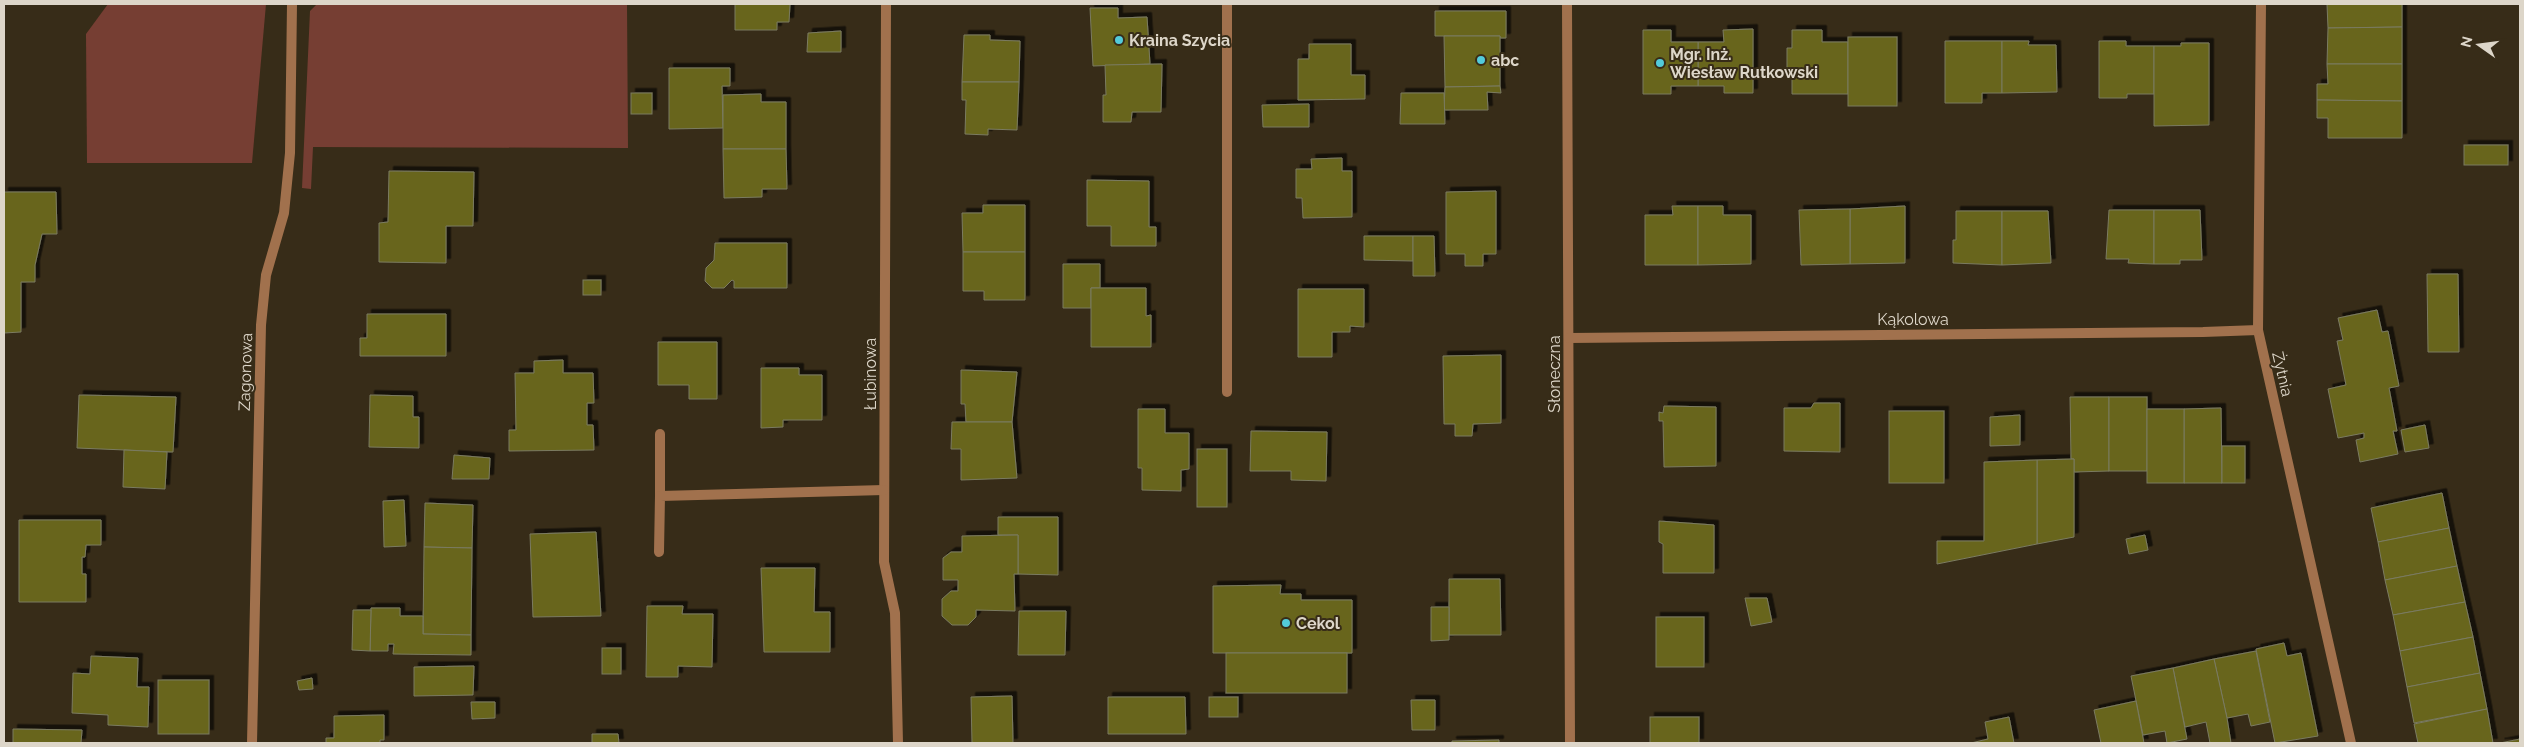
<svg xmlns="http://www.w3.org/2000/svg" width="2524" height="747" viewBox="0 0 2524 747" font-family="Raleway,sans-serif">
	<defs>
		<filter id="shadow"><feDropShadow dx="4.5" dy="-4.5" stdDeviation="0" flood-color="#0009"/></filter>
	</defs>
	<rect width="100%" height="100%" fill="#372c18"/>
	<g fill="#763e33">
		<path d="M108 4H266L252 163H87L86 34Z"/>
		<path d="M317 4H627L628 148 313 147 311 189 302 188 310 11Z"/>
	</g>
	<g fill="#67651c" stroke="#7b7b61" filter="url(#shadow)">
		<path d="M735 4H790L789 22H777V30H735Z"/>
		<path d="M2327 4H2402V27L2328 28Z"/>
		<path d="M1090 8H1118V18L1147 17 1150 64 1093 66Z"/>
		<path d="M1435 11H1506V38H1500V36H1435Z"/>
		<path d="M2402 27V64H2327L2328 28Z"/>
		<path d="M1753 29V93H1724V86H1698V42H1724L1723 30Z"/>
		<path d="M1643 30H1671V42H1698V86H1671V94H1643Z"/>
		<path d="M1792 30H1822V42H1848V94H1792V76H1787V48H1792Z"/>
		<path d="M841 31V52H807L808 33Z"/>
		<path d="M964 35H990V40L1020 41 1019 82H962Z"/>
		<path d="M1444 36H1500V86L1445 87Z"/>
		<rect x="1848" y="37" width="49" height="69"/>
		<path d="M1945 41H2002V93H1982V103H1945Z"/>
		<path d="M2002 41H2029L2028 45H2056L2057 92 2002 93Z"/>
		<path d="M2099 41H2126V46H2154V94H2127V98H2099Z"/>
		<path d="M2181 43H2209V125L2154 126V46H2181Z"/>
		<path d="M1309 44H1351V75H1365V99L1298 100V59H1309Z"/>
		<path d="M1162 64 1161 112H1132L1131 122H1103V95H1106L1105 65Z"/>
		<path d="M2327 64H2402V101L2317 100V84H2328Z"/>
		<path d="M669 68H730V86H722L723 128 669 129Z"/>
		<path d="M962 82H1019L1017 130 988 129V135L965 134 966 100H962Z"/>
		<path d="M1500 86 1501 93 1487 92 1488 110H1444L1445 87Z"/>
		<rect x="631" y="93" width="21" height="21"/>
		<path d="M1401 93H1444L1445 124H1400Z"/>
		<path d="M761 94V102H786V149H723V95Z"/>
		<path d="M2317 100 2402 101V138H2328V118H2317Z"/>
		<path d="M1309 104V127H1263L1262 105Z"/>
		<rect x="2464" y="145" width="44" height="20"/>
		<path d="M723 149H786L787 189H762V197L724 198Z"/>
		<path d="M1342 158V171H1352V217L1303 218 1302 198H1296V169H1312L1311 159Z"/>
		<path d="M389 171 474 172 473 226H446V263L379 262V223L388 222Z"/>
		<path d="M1087 180 1149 181V227H1156V246H1111V226H1087Z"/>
		<path d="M1496 191V254H1483V266H1465V254H1446V192Z"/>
		<path d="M4 192H56L57 234H42L35 265V282H21V332L4 333Z"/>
		<path d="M983 205H1025V252H963L962 213H983Z"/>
		<path d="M1672 206H1698V265H1645V215H1673Z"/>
		<path d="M1698 206H1723V215H1751V264L1698 265Z"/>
		<path d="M1905 206V263L1850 264V209Z"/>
		<path d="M1850 209V264L1801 265 1799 210Z"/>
		<path d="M2109 210H2154V264L2128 263 2129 259H2106Z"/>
		<path d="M2154 210H2200L2202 260H2180V264H2154Z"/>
		<path d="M1956 211H2002V265L1953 263V240H1956Z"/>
		<path d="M2002 211H2048L2051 263 2002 265Z"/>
		<path d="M1364 236H1413V261L1364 260Z"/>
		<path d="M1413 236H1434L1435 276H1413Z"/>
		<path d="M715 243H787V288H734V281L732 280 724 288H712L705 281 706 268 714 260Z"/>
		<path d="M963 252H1025V300H984V291H963Z"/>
		<path d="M1063 264H1100V288H1091V308H1063Z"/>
		<path d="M2427 274H2458L2459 352H2428Z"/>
		<rect x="583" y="280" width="18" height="15"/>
		<path d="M1091 288H1146V316L1151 315V347H1091Z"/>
		<path d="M1298 289H1364V327L1350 326V332H1332V357H1298Z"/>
		<path d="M2377 310 2382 332 2388 331 2399 386 2389 388 2397 431H2393L2398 454 2360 462 2356 440 2364 438V433L2338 438 2328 389 2346 385 2337 341 2343 340 2338 318Z"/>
		<path d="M367 314H446V356H360V338H367Z"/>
		<path d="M658 342H717V399H689V385H658Z"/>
		<path d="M1501 355V423L1473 424 1472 436H1455V424H1444L1443 356Z"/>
		<path d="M563 360V373H593L594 403H587V425H593L594 450 509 451V430H516L515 373H534V361Z"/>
		<path d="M761 368H799V375H822V420H783V427L761 428Z"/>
		<path d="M961 370 1017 372 1012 422H966L965 404H961Z"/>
		<path d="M79 395 176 397 173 452 77 448Z"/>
		<path d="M370 395 413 396V417H419V448L369 447Z"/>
		<path d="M2070 397H2109V471L2074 472V459H2071Z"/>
		<rect x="2109" y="397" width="38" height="74"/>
		<path d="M1814 403H1840V452L1784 451V408H1811Z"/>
		<path d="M1664 406 1716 407V466L1664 467 1663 421H1659V412L1663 413Z"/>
		<path d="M2221 408 2222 483H2184V409Z"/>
		<path d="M1138 409H1165V433H1189V469L1181 470V491L1142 490V468H1138Z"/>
		<rect x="2147" y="409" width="37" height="74"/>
		<rect x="1889" y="411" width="55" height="72"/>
		<path d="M2020 415V445L1990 446V417Z"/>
		<path d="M952 422H1012L1017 478 961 480V449H951Z"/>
		<path d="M2425 425 2429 448 2405 452 2401 430Z"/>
		<path d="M1251 431 1327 432 1326 481 1291 480V471H1250Z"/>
		<rect x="2222" y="446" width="23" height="37"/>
		<rect x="1197" y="449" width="30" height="58"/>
		<path d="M124 450 167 452 165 489 123 487Z"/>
		<path d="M454 455 490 458 489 479H452Z"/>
		<path d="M2074 459V537L2037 544V460Z"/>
		<path d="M2037 460V544L1937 564V541H1984V462Z"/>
		<path d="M2442 493 2449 528 2378 542 2371 508Z"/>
		<path d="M404 500 406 546 384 547 383 501Z"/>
		<path d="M425 503 473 505 472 548 424 547Z"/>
		<path d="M998 517H1058V575L1018 574V535H998Z"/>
		<path d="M19 520H101V545H86L85 557H82V574H86V602H19Z"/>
		<path d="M1659 521 1714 525V573H1663V544L1659 542Z"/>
		<path d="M2449 528 2457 566 2385 580 2378 542Z"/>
		<path d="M596 532 601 616 533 617 530 534Z"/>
		<path d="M1018 535V574H1014L1015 611 976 610V617L968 625H952L942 616V599L951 591H958V580H943V558L951 552H962V536Z"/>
		<path d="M2145 535 2148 550 2129 554 2126 539Z"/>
		<path d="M424 547 472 548 471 635 423 634Z"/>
		<path d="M2457 566 2465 602 2393 615 2385 580Z"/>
		<path d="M761 568H815L814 612H830V652H764Z"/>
		<path d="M1449 579H1500L1501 635H1449Z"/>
		<path d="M1281 585 1280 594H1301V600H1352V653H1213V586Z"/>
		<path d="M1745 598H1767L1772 622 1751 626Z"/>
		<path d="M2465 602 2473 637 2400 651 2393 615Z"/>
		<path d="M647 606H683L682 614H713L712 667 678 666V677H646Z"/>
		<path d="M1431 607H1449V640L1431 641Z"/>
		<path d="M371 608H400V616H423V634L471 635V655L393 654 394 644H388V651H370Z"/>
		<path d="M353 610H371L370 651 352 650Z"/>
		<path d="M1019 611H1066L1065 655H1018Z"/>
		<rect x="1656" y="617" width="48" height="50"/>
		<path d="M2473 637 2480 673 2407 687 2400 651Z"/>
		<path d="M2284 643 2287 656 2301 653 2318 736 2275 743 2256 649Z"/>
		<rect x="602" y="648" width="19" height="26"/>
		<path d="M2256 651 2270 722 2251 726 2248 714 2227 718 2214 659Z"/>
		<rect x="1226" y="653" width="121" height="40"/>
		<path d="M91 656 138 658 137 687H149L148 727 108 725V715L72 713 73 673 90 674Z"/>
		<path d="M2214 659 2227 718 2231 743H2210L2206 722 2185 727 2173 668Z"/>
		<path d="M474 666 473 695 414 696V667Z"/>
		<path d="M2173 668 2187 739 2167 743 2165 731 2143 735 2131 676Z"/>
		<path d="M2480 673 2487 709 2414 723 2407 687Z"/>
		<path d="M312 678 313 689 299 690 297 681Z"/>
		<rect x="158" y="680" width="51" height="54"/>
		<path d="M1012 696 1013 743H972L971 697Z"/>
		<path d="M1108 697H1185L1186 734H1108Z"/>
		<rect x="1209" y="697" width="29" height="20"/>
		<path d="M1411 700H1435V730H1412Z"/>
		<path d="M2136 701 2144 743H2101L2094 710Z"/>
		<path d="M471 702H495V718L472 719Z"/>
		<path d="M2487 709 2493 743H2418L2414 724Z"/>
		<path d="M384 715V740H380V743H326V738H334V716Z"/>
		<rect x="1650" y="717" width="49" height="26"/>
		<path d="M2009 717 2014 743H1971L1988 739 1985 722Z"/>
		<path d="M13 729 82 730 81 743H13Z"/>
		<path d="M592 734H618L619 743H592Z"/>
		<path d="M2520 739V743H2500Z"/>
		<path d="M1499 740V743H1452V741Z"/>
	</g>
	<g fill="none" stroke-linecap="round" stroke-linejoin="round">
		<g stroke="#a1714d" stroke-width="10">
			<path d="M886 4 884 562 895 613 898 743"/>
			<path d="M1227 4V392"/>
			<path d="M1567 4 1570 743"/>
			<path d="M2261 4 2258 330 2351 743"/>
			<path d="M1569 338 2203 332 2258 330"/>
			<path d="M660 434V496"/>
			<path d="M659 552 660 496 884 490"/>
			<path d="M252 743 261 325 266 275 284 213 290 153 292 4"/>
		</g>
	</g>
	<g fill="#53cbda" stroke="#372c18" stroke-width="2">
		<circle cx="1119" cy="40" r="5"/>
		<circle cx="1481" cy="60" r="5"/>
		<circle cx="1660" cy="63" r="5"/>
		<circle cx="1286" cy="623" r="5"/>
	</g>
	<g text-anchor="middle" stroke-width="4" stroke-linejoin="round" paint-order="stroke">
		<g font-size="16" font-weight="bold" fill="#ddd6c9" stroke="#372c18" text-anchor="start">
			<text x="1129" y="46">Kraina Szycia</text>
			<text x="1670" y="60">Mgr. Inż.<tspan x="1670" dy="18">Wiesław Rutkowski</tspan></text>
			<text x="1491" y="66">abc</text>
			<text x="1296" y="629">Cekol</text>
		</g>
		<g font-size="16" fill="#ddd6c9" stroke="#372c18">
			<text x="1913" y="325">Kąkolowa</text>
			<text transform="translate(245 372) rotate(-88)" y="6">Zagonowa</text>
			<text transform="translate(870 374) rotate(-90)" y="6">Łubinowa</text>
			<text transform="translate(1554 374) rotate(-90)" y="6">Słoneczna</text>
			<text transform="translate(2283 374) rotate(77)" y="6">Żytnia</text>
		</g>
	</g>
	<rect width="2524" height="747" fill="none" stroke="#ddd6c9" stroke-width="10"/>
	<g transform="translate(2479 45) rotate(284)" stroke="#372c18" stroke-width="4" paint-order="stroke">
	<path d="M0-4L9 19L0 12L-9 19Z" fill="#ddd6c9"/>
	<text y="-8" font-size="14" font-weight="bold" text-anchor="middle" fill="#ddd6c9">N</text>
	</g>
</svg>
